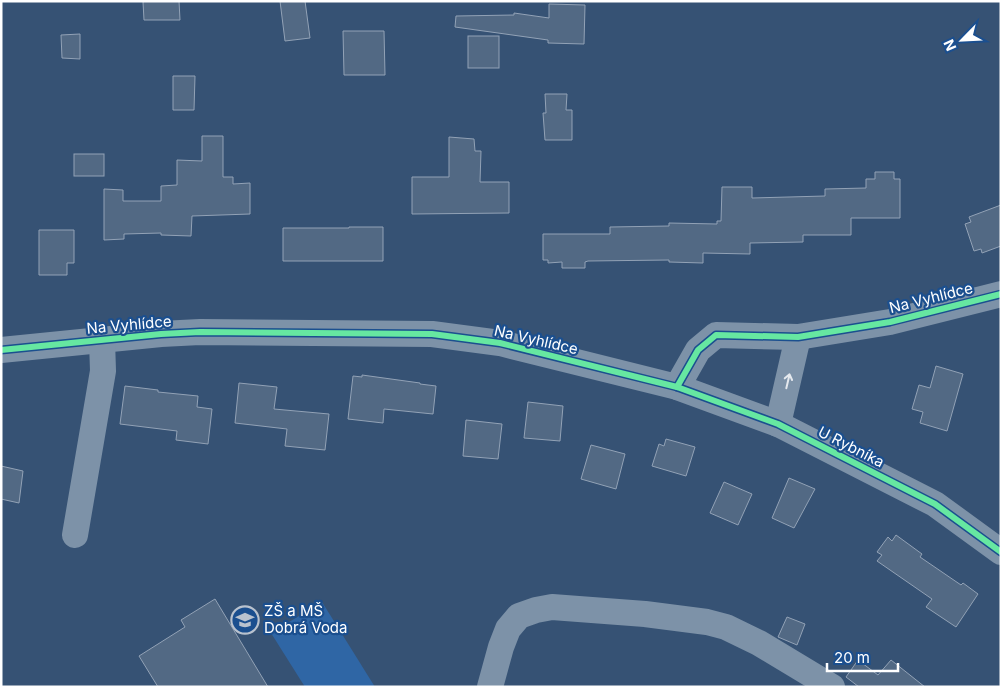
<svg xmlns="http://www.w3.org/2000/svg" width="1002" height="688" viewBox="0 0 1002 688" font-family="Inter,sans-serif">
	<rect width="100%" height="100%" fill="#365274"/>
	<path fill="#2f66a5" d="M322 602 375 687H305L271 633Z"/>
	<g fill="#526984" stroke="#92a2b6">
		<path d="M145 1H179L180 20H144L143 2Z"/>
		<path d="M280 1H305L310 38 285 41Z"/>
		<path d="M549 4 585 5 584 44 548 43V40L455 27 456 16 514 15V13L549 18Z"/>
		<path d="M343 31H384L385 75H344Z"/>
		<path d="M80 34V59L62 58 61 35Z"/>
		<rect x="468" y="36" width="31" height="32"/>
		<path d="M173 76H195L194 110H173Z"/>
		<path d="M545 94H567L566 110H572V140H545L543 113H546Z"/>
		<path d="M202 136H223V177H233V184L250 183V214L192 216 191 236 161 235V233L124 234V239L104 240V189L123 190V201H161V186L177 185V160L202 161Z"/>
		<path d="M449 137 474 139 475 151H481L480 182H509V213L412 214V177H449Z"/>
		<rect x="74" y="154" width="30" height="22"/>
		<path d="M875 172H894V179H900V218H851V235H803V242L750 243V254L703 253V263L669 262V260L588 261 585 262V268H562V262L548 263V260H543V234H610V227L669 226V223L717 224V221H721L722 187H752V198L825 196V189L866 188V179H875Z"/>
		<path d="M1001 205V246L982 253 981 249 974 251 965 224 971 222 969 217Z"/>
		<path d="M349 227H383V261H283V228H349Z"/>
		<path d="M39 230H74V263H67V275H39Z"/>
		<path d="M936 366 963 374 947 431 920 423 923 412 912 409 919 385 930 388Z"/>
		<path d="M362 375 420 383V384L436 386 433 414 384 409 383 423 348 419 353 376 362 377Z"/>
		<path d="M239 383 277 387 274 409 329 414 325 450 285 446 287 429 235 423Z"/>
		<path d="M125 386 158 390V392L198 396 197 407 212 409 208 444 176 440 177 431 120 424Z"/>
		<path d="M528 402 563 406 560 441 524 438Z"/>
		<path d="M466 420 502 424 498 459 463 456Z"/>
		<path d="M666 439 695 447 686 476 652 466 659 444 664 446Z"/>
		<path d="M591 445 625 454 616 489 581 479Z"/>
		<path d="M1 466 23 471 19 503 1 499Z"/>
		<path d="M789 478 815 489 794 528 772 518Z"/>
		<path d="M724 482 752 494 738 525 710 513Z"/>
		<path d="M896 535 922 554 920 557 961 585 963 583 978 594 956 627 926 607 932 599 877 561 882 555 877 552 888 537 892 541Z"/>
		<path d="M215 599 268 687H158L139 656 185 627 181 620Z"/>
		<path d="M787 617 805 624 797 645 778 637Z"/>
		<path d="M858 660 878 675 891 660 925 687H859L846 677Z"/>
	</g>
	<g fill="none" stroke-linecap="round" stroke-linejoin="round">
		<g stroke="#7d92a8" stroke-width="26">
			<path d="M1 350 161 334 200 332 432 334 500 343 677 387 778 424 935 504 1001 552"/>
			<path d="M677 387 698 350 716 335 798 337 890 322 1001 294"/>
			<path d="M778 424 798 337"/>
			<path d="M75 535 103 371 102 340"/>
			<path d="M490 687 501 647 508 629 519 616 536 610 552 607 645 614 707 622 726 627 759 643 832 687"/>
		</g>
		<g stroke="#1b4f8f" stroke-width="9">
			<g id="cycleway">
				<path d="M1 350 161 334 200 332 432 334 500 343 677 387 778 424 935 504 1001 552"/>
				<path d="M677 387 698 350 716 335 798 337 890 322 1001 294"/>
			</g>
		</g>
		<use href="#cycleway" stroke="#66e7a1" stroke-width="6"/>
	</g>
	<defs><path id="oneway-shaft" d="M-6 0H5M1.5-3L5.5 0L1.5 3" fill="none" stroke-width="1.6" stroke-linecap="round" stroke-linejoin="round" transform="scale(1.25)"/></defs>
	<use stroke="#e5e9ee" href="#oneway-shaft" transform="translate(788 381) rotate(-77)"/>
	<defs>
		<g id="school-ring" transform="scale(1.4375)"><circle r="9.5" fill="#1b4f8f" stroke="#b9c2ce" stroke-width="1.5"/><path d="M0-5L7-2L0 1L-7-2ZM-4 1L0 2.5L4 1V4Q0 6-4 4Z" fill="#b9c2ce"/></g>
	</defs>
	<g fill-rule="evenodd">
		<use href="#school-ring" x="245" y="620"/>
	</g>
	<g text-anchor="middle" stroke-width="4.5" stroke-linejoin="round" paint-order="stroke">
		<g font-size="15" fill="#fff" stroke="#1b4f8f">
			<text transform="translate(931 298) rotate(-14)" y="5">Na Vyhlídce</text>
			<text transform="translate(129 325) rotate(-5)" y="5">Na Vyhlídce</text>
			<text transform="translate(536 340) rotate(13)" y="5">Na Vyhlídce</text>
			<text transform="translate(851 447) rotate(27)" y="5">U Rybníka</text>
		</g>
		<g font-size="15" fill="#fff" stroke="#1b4f8f" text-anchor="start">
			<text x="264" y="616">ZŠ a MŠ<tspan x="264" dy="17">Dobrá Voda</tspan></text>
		</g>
	</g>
	<rect width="1002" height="688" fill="none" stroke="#ffffff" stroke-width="5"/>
	<g transform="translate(962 40) rotate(246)" stroke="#1b4f8f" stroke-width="4" paint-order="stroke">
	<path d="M0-4L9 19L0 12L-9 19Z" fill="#ffffff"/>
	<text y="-8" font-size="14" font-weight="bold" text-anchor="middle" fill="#ffffff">N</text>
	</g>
	<path d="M827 663v8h71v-8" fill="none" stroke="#ffffff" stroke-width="2.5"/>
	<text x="834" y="663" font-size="15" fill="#ffffff" stroke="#1b4f8f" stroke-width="4" paint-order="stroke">20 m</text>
</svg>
